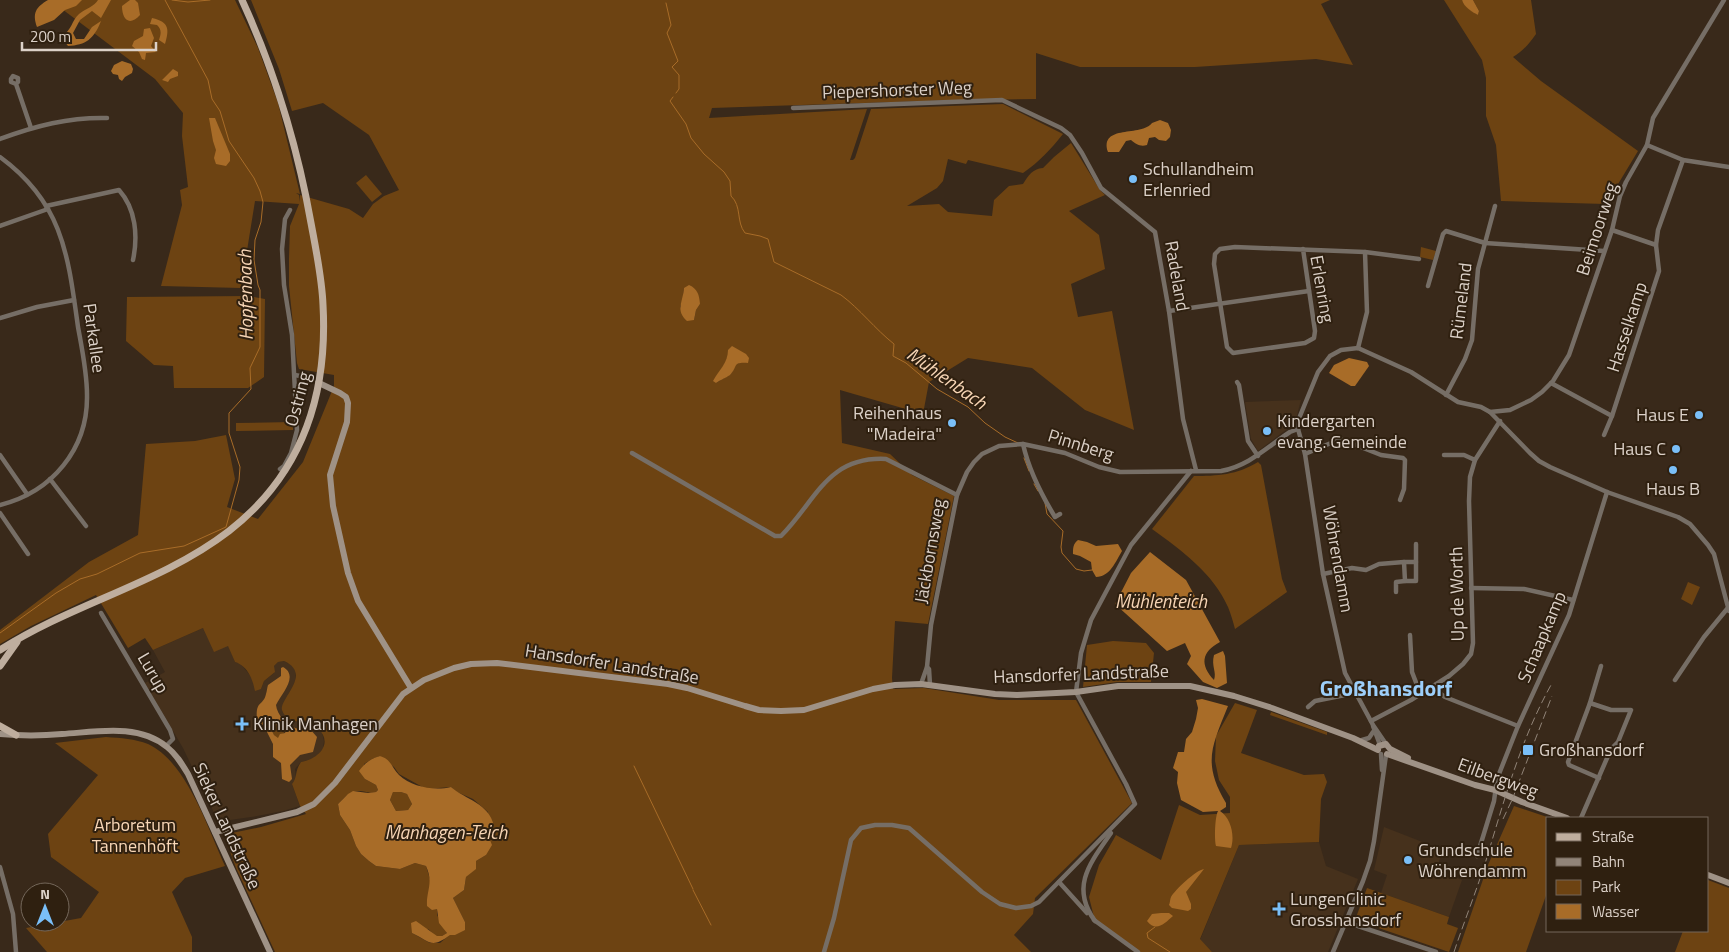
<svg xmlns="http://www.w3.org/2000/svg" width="1729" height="952" viewBox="0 0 1729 952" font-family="'Titillium Web',sans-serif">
	<rect width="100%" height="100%" fill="#39291a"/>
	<g fill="#46311c">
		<path d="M1301 400 1295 423 1258 451 1251 439 1245 402Z"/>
		<path d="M203 628 228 645 235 662 240 663 261 689 264 681 274 673V666L278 662 284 661 293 666 295 671V681L291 692 283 705 301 723 310 722 317 726 322 732 324 741 323 749 318 756 310 760 301 762 295 769 296 780 292 784 300 806 283 811 257 816 223 821 217 819 183 748 145 683 165 672 153 650Z"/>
		<path d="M1384 827 1443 850 1436 870 1462 880 1449 917 1381 893 1387 875 1374 870Z"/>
		<path d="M1319 842 1326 866 1358 879 1328 952H1212L1200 940 1239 845Z"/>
	</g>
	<g fill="#6d4312" fill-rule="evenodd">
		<path d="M50 0H235L258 48 278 103 300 194 296 193 299 195V202L300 195 349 209 363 218 373 204 384 196 399 190 369 135 323 103 292 111 279 69 251 0H1330L1321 4 1353 65 1316 59 1195 67H1080L1036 53V99L926 101 712 108 709 118 867 109 850 160H853L855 158 871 109 1003 104 1063 134C1051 149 1039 162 1023 173L968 160 966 164 948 159 943 181 937 188 907 206 939 204 948 212 992 216 994 200 1009 186 1023 184C1029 175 1032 169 1043 168L1054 157 1071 143 1100 190 1105 195 1069 211 1099 235 1105 269 1071 284 1078 317 1112 311 1134 430 1085 410 1032 368 968 358 929 382 923 414 840 390 842 443 890 454 912 475 954 496 928 624 895 621 892 678 893 689 924 688 999 700H1076L1132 803 1035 898 1033 914 1014 935 1031 952H275L236 868 225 838 227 834 261 827 306 814 300 806 292 784C298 777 294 772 301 762 318 759 334 744 318 728 309 718 288 727 282 710 279 699 313 674 284 661L278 662 274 666 275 672 264 681 261 689 255 691C253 680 248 666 235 662L228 646 214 652 203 628 153 650 145 638 128 648 96 595 31 626 0 644V630L89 562 138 535 146 444 195 441 226 435 235 479 227 507 258 519 303 462 334 386V375L299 369 297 363 289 286V258L290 226 299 204 255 201 241 288 161 286 182 205 180 190 188 187 182 136 183 113 155 79ZM684 288 700 304 696 310 694 320 680 307 683 298ZM728 356 741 362 735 365 731 374 716 383C718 372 724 367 728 356ZM380 756 394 767 399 774 426 789 451 787 457 792 473 799 488 812C486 827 488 840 486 855L476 861 475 869 466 877 464 890 453 898 465 922 440 943H430L412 933 428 929 437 937 442 936 447 933 437 915V909L430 893V879L426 866 415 863 400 869 376 866 369 861 361 854 356 846 350 830 340 815 338 804C344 798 350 790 359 791 366 791 368 794 376 792L378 790 376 785 365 779 364 764 372 759Z"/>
		<path d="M1444 0H1462L1469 9 1478 15 1479 11 1473 0H1531L1536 34C1530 43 1522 52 1513 57L1541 81 1638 151 1606 204 1501 201 1496 145 1486 116V78L1482 60Z"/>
		<path d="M366 175 382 194 372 202 356 183Z"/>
		<path d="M1421 247 1436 251 1433 260 1420 257Z"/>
		<path d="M249 296 265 299 264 377 248 388H174L173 366 154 365 126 341 127 297Z"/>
		<path d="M293 422V430L236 431V423Z"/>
		<path d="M1258 462 1261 465 1282 579 1287 592 1235 629C1233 622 1231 614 1228 607 1213 573 1181 550 1152 529L1194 476C1217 476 1237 475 1258 462Z"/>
		<path d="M1688 582 1700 587 1692 605 1681 599Z"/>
		<path d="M1113 641 1146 643 1154 653 1151 682H1117L1083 687 1087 645Z"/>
		<path d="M1235 703 1257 710 1241 753 1304 775 1324 774 1327 782 1321 799 1319 842 1239 845 1200 939 1212 952H1137L1095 921 1089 897 1099 865 1116 835 1161 860 1179 805 1200 815 1230 813V797L1219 780 1215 761 1216 736Z"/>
		<path d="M1271 712 1327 732V735L1270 715Z"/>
		<path d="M279 722 284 724 287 729 278 739 274 735 272 731Z"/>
		<path d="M106 737C121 738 135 739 148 744 187 762 208 829 225 866L185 878 172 892 192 937V952H47L26 928 81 918 99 892 51 857 48 834 98 775 55 743Z"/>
		<path d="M393 792H401L407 794 412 804 408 810 396 811 390 800Z"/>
		<path d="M1514 806 1550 818H1548V890L1526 952H1458L1488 865Z"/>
		<path d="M1708 880 1729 888V952H1675L1683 931H1708Z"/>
		<path d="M1367 888 1449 917 1447 924 1458 928 1449 952 1355 920Z"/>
	</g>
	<g fill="#a86c28" fill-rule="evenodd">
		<path d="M48 0H82L76 6 65 10 54 20 37 27C32 13 36 7 48 0Z"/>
		<path d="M98 0H111L101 18 92 11 80 20 73 33 76 39H84L92 27 101 21C94 39 86 45 68 46L61 37C73 29 71 21 79 14 85 9 95 6 98 0Z"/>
		<path d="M130 0H135L138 3 140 15C129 27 122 19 122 6Z"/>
		<path d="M1462 0H1473L1479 11 1478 15C1472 12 1464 7 1462 0Z"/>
		<path d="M152 18C170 22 169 30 165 44L159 40C161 34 162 30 157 25L150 24Z"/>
		<path d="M150 28 154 38 151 46 156 52 146 53 145 60 142 59 139 52 132 46 134 41 143 36 144 29Z"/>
		<path d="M122 61 131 64 133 69 132 73 125 77 122 81 119 79 118 75 113 74 111 71 114 65Z"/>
		<path d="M173 69 178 72V76L170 79 168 82 162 80Z"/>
		<path d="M209 118H215L230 154V161L226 166 216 164 214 158 216 150 213 141Z"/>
		<path d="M1160 120 1168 123 1171 130 1170 137 1166 141 1159 140 1155 137 1149 138 1147 145C1140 147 1136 144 1131 140L1126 141 1119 152H1108C1099 124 1142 137 1152 123Z"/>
		<path d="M689 285C698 289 699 295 700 304L696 310 694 320 687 321C675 310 683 302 684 288Z"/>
		<path d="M732 346 746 354 749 358 748 363C732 362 738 366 731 374 728 377 720 380 716 383L713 381C719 370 728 363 728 350Z"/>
		<path d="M1349 358 1367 362 1369 366 1355 386H1351L1329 373 1334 365Z"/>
		<path d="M1078 540 1087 542 1096 546 1118 544 1122 551C1116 561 1110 577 1096 577L1092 570 1091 562 1080 556 1073 554C1073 548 1073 544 1078 540Z"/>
		<path d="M1150 552 1186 580 1220 642C1201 652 1200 665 1214 680 1217 672 1211 666 1214 655L1223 651 1225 656 1227 683 1217 688 1203 682 1187 664 1191 656 1185 643 1167 651 1115 604 1131 573Z"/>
		<path d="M283 667C299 676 282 693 276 705 277 715 287 726 298 729 303 730 306 728 310 729L317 737 313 752 300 755 290 765 292 779 289 782 282 779 281 763 273 757V744L267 732V728L257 721C255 699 263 707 266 694 267 691 267 688 268 685L281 676V668ZM279 722 284 724 287 729 285 733 280 734 278 738 274 735 272 731Z"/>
		<path d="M1202 699 1228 706C1212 746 1202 763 1226 803V807L1220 811C1231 818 1235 836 1231 848L1216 846C1214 840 1215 816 1218 811L1203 812 1181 800 1177 783 1178 772 1173 768 1178 752H1184L1186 739 1192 732 1196 719 1198 708 1196 700Z"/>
		<path d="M380 756C391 759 392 768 399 775 412 787 434 791 451 787 466 800 489 803 494 826L486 830 492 845 486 855 476 861V869L466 877 464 890 453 898 465 922V930L455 935H450C431 949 431 942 412 933L411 923 416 921 437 936H442L447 933 439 923 437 909 432 910 427 906C426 891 434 883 426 866L415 863 400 869 376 866 369 861 361 854 356 846 350 830 340 815 338 804 348 794 353 791 368 793 376 792 378 790 376 785 365 779 359 771C365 763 370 759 380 756ZM393 792H401L407 794 412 804 408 810 396 811 390 800Z"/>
		<path d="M1204 869 1186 892 1191 904V909L1188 911 1172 908 1169 905C1170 903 1170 899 1171 897 1175 890 1196 870 1204 869Z"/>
		<path d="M1161 913H1169L1173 916C1165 923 1156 933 1147 921L1152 914Z"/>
	</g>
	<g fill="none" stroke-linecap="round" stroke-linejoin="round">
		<g stroke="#a86c28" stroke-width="1">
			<path d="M172 0 188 2 210 0"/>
			<path d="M666 3 671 25 667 33 678 61 672 67 679 75V89L676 93"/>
			<path d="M673 97 670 101 686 124 691 138 704 154 724 172 730 181 731 196C742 206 736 222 745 233L760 236 768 239 774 262 841 295C860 309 875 329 894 344L893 356 906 363 937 389 968 407 985 423 1005 437 1018 443"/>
			<path d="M1024 458 1029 471"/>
			<path d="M1034 484 1038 491"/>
			<path d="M1045 503 1047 514 1063 531 1061 547 1062 553 1076 569 1084 571 1092 570"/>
			<path d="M0 633 56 593 80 579 97 574 140 553 184 546 226 527 239 480 240 467 229 433V413L251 389 250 368 260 347V290L258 285 254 260 255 240 261 222 263 202 260 191 254 178 229 141 220 111 212 99 208 80 165 0"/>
			<path d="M634 766 693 889"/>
			<path d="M693 890 711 925"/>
			<path d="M1155 927 1147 933 1148 938 1170 952"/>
		</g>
		<g stroke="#766e66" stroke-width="4.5">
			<path d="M16 84 11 82V79L13 76 18 78V82L16 84 31 128"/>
			<path d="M793 108 1002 100 1061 128 1070 135 1082 153 1101 188 1155 232 1169 311 1183 419 1196 470"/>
			<path d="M0 139C35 126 69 117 107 118"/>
			<path d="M1647 145 1683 160 1729 167"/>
			<path d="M0 157C63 203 68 255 78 327 82 349 87 372 87 395 88 449 52 492 0 505"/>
			<path d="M46 206 119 190C136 209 138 236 133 260"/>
			<path d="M0 226 48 209"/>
			<path d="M1656 245 1658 230 1683 160"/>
			<path d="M1303 249 1315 331 1314 338 1305 343 1233 353 1227 347 1214 264 1215 254 1220 249 1235 247 1365 252 1419 259"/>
			<path d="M1428 286 1443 234 1446 231 1485 243 1604 251"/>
			<path d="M1169 311 1309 291"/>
			<path d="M0 318 37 307 74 300"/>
			<path d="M1358 348 1367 312 1365 252"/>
			<path d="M295 375 315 379 318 382"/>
			<path d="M1237 382 1239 385 1248 441 1258 456"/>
			<path d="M1551 383 1612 416 1659 271 1656 245 1612 230"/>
			<path d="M1446 395 1465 359 1472 340 1478 269 1495 206"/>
			<path d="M1490 412 1510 410 1531 400 1542 392 1553 381 1569 355 1612 230 1620 196 1626 182 1647 145 1653 118 1724 0"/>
			<path d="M1604 435 1612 416"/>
			<path d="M1023 444C1029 471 1041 494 1055 517L1060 514"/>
			<path d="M632 453 775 536H781C816 501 827 456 886 459L957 495"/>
			<path d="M1305 454 1338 440H1343L1381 455 1403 458 1405 460 1404 489 1400 500"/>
			<path d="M0 455 27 494"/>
			<path d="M1444 455H1464L1475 460"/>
			<path d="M280 469 284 466 291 453 297 430 292 335 284 285 282 249 285 219 290 210"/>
			<path d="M50 479 86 526"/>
			<path d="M0 513 28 554"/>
			<path d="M1404 562H1416V544"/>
			<path d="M1323 574 1352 568 1366 570 1379 564 1404 562 1405 581H1416V562"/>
			<path d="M1471 588 1524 589 1573 600"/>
			<path d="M1396 592V582L1405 581"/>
			<path d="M101 613 170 730 173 739 166 746"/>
			<path d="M1410 635 1412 672 1420 693"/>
			<path d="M927 667 929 669 930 685"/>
			<path d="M1675 680 1704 637 1727 609"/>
			<path d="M921 684 927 667 931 625 957 495 967 472 974 462 982 454 999 446 1023 444 1065 453 1099 467 1120 472 1221 471C1249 466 1267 447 1290 432L1298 429"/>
			<path d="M1435 685 1441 694 1445 697 1518 726"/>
			<path d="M1308 707 1315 701 1355 693"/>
			<path d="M1371 721 1411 700 1449 676 1463 664 1471 654 1473 643 1469 501 1470 477 1475 460 1500 421"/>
			<path d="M1373 726 1380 745"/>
			<path d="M1362 740 1369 738 1373 732"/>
			<path d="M1386 744 1373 725 1345 673 1323 574 1305 454 1298 429 1300 416 1318 372 1330 356 1341 350 1358 348 1411 372 1458 402 1481 407 1490 412 1530 453 1539 461 1550 467 1607 492 1678 517 1690 524 1708 545 1714 554 1729 611"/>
			<path d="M1381 754 1382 770"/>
			<path d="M1599 778 1569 765 1568 762 1590 703 1601 666"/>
			<path d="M1581 818 1611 749 1618 742 1631 710H1611L1590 703"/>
			<path d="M1477 856 1494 801 1497 779 1518 726 1569 615 1607 492"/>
			<path d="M0 867 13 914 16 952"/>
			<path d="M1059 882 1087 913"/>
			<path d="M1094 920 1138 952"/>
			<path d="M1095 921C1070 887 1090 863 1111 833"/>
			<path d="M1346 922 1436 952"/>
			<path d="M824 952 834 918 851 840 861 828 875 825H892L909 828 982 892 1000 904 1016 908 1031 906 1039 902 1135 804 1126 784 1076 692 1081 653 1091 620 1131 545 1191 471"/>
			<path d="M1333 952 1363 881 1370 861 1374 841 1386 755"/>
		</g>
		<g stroke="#9f9286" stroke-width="6">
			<path d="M319 383 340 393 346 397 348 403 347 422 330 475 333 506 348 573 358 601 411 688"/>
			<path d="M0 734C21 736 41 736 62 734 96 732 138 723 167 747 176 754 182 764 188 774L270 952"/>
			<path d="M1379 746 1386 744 1390 749 1408 758"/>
			<path d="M1387 754 1475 785 1495 790 1522 802 1567 818"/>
			<path d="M215 832 297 812 314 804 335 783 403 694 424 680 454 668 471 664 497 663 668 684 687 688 745 706 759 710 781 711 804 710 873 689 895 685 921 684 995 694 1017 695 1076 692 1118 686H1190L1234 696 1272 708 1353 738 1378 750"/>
			<path d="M1708 875 1729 883"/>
		</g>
		<g stroke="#bfae9e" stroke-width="7">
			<path d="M0 650C73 603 160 584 229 531 302 474 328 395 323 305 322 278 316 250 311 223 297 144 275 72 242 0"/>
			<path d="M0 666 17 642"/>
			<path d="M0 726 16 735"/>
		</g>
		<g stroke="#918478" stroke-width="1" stroke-dasharray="8 4" stroke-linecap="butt">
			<path d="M1503 819 1512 800 1552 696"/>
			<path d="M1454 952C1465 919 1478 887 1488 854 1505 797 1522 737 1551 685"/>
		</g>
	</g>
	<g fill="#7abff8" stroke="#2f2010" stroke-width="2">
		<circle cx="1133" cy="179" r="5"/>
		<circle cx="1699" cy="415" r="5"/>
		<circle cx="952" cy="423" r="5"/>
		<circle cx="1267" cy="431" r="5"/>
		<circle cx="1676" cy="449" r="5"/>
		<circle cx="1673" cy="470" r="5"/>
		<path d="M239.5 716.5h5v5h5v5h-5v5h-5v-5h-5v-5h5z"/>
		<rect x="1522" y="744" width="12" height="12" rx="2.5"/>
		<circle cx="1408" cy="860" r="5"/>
		<path d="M1276.5 901.5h5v5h5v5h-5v5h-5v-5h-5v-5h5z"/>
	</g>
	<g text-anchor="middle" stroke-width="4" stroke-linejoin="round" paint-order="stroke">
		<g font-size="18" fill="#dcd1c8" stroke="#2f2010">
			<text transform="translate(897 90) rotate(-2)" y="6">Piepershorster Weg</text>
			<text transform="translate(1597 229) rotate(-72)" y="6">Beimoorweg</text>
			<text transform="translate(1177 276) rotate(80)" y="6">Radeland</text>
			<text transform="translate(1322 289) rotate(80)" y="6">Erlenring</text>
			<text transform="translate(1461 301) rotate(-83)" y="6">Rümeland</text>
			<text transform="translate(1627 327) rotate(-72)" y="6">Hasselkamp</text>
			<text transform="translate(94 338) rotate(82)" y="6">Parkallee</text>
			<text transform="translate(298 399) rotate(-75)" y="6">Ostring</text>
			<text transform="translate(1081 445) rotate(17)" y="6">Pinnberg</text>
			<text transform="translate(930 551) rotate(-80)" y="6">Jäckbornsweg</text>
			<text transform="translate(1338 559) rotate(80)" y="6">Wöhrendamm</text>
			<text transform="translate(1457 594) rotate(-91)" y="6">Up de Worth</text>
			<text transform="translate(1542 637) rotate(-67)" y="6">Schaapkamp</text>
			<text transform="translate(612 664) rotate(9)" y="6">Hansdorfer Landstraße</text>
			<text transform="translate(153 673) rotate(60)" y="6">Lurup</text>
			<text transform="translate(1081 674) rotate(-2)" y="6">Hansdorfer Landstraße</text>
			<text transform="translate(1498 778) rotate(20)" y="6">Eilbergweg</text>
			<text transform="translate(227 826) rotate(65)" y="6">Sieker Landstraße</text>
		</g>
		<g font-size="18" fill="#dcd1c8" stroke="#2f2010" text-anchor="start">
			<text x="1143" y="175">Schullandheim<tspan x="1143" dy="21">Erlenried</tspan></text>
			<text x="942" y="419" text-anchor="end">Reihenhaus<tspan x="942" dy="21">"Madeira"</tspan></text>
			<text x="1689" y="421" text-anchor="end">Haus E</text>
			<text x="1277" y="427">Kindergarten<tspan x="1277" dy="21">evang. Gemeinde</tspan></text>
			<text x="1666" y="455" text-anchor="end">Haus C</text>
			<text x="1673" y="495" text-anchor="middle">Haus B</text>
			<text x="253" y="730">Klinik Manhagen</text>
			<text x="1539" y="756">Großhansdorf</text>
			<text x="1418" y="856">Grundschule<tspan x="1418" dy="21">Wöhrendamm</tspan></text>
			<text x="1290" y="905">LungenClinic<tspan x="1290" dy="21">Grosshansdorf</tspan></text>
		</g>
		<g font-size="18" fill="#f9d7b7" stroke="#2f2010">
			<text x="135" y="831">Arboretum<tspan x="135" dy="21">Tannenhöft</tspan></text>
		</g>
		<g font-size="19" font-style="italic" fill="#f7d5b5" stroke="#2f2010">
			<text transform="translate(245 295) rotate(-91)" y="7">Hopfenbach</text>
			<text transform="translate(947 378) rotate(35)" y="7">Mühlenbach</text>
			<text x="1161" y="608">Mühlenteich</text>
			<text x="446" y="839">Manhagen-Teich</text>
		</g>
		<g font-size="22" font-weight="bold" fill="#9dcffa" stroke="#2f2010">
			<text x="1386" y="696">Großhansdorf</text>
		</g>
	</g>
	<rect x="1546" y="817" width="162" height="115" fill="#2f2010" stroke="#74675a"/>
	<rect x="1556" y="833" width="25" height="8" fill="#bfae9e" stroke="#74675a"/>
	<text x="1592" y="842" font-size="15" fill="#dcd1c8">Straße</text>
	<rect x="1556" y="858" width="25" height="8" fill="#918478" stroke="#74675a"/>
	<text x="1592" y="867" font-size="15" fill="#dcd1c8">Bahn</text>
	<rect x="1556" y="880" width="25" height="15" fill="#6d4312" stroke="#74675a"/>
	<text x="1592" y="892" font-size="15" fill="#dcd1c8">Park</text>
	<rect x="1556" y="904" width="25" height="15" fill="#a86c28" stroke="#74675a"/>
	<text x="1592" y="917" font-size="15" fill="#dcd1c8">Wasser</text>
	<g transform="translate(45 907)"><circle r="24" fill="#2f2010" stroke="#74675a"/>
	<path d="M0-4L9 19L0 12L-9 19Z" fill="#7abff8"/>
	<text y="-8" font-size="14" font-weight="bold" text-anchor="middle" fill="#dcd1c8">N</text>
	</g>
	<path d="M22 42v8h134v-8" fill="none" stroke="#dcd1c8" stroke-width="2.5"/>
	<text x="30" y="42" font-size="15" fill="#dcd1c8" stroke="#2f2010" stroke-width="4" paint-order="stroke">200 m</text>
</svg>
